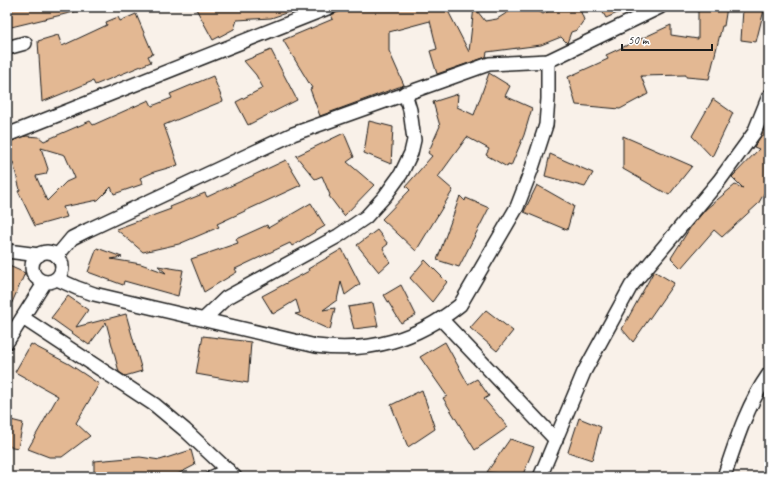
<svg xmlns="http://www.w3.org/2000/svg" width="776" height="484" viewBox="0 0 776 484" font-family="Caveat,sans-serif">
	<rect width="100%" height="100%" fill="#f9f1e9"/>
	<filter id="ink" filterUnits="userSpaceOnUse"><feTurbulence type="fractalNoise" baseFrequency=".025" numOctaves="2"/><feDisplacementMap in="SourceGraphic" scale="8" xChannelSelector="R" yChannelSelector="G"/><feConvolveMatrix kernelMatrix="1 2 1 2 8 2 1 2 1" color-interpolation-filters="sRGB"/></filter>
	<g filter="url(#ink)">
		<g fill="#e3b893" stroke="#1c1c1c" fill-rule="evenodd">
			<path d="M7 7H77L78 11 7 28Z"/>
			<path d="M195 7H298V9L271 18 237 20 234 29 213 40Z"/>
			<path d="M351 7H446L469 52 474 7 485 21 497 19 516 7H532L543 14 556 7H579L584 20 577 30 571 32 567 43 561 37 541 45 487 52 486 57 437 74 430 51 437 49 430 21 389 32V51L404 85 320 116 310 89 312 88 283 40 333 19 331 15Z"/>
			<path d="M600 7H631L606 18Z"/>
			<path d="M698 7H727L724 26H722L709 79 686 77V75L641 76 648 94 620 109 576 105 568 77 608 59 606 55 671 25V35L698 39Z"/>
			<path d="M743 9 764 10 756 42 741 40Z"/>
			<path d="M136 14 153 54 148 56 151 62 95 85 93 81 42 102 38 41 58 35 62 46 107 25 106 22 118 17 120 21Z"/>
			<path d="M271 50 297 100 248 125 236 102 263 88 256 75 244 61Z"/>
			<path d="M489 73 510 86 505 96 532 108 524 135 511 166 508 165 507 167 486 155 489 149 467 137 438 177 453 190 416 251 382 219 410 190 406 186 432 156 428 153 440 126 433 102 458 94 457 107 474 115Z"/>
			<path d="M213 76 223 101 164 125 178 165 154 172 140 178 143 184 114 194 111 187 98 200 63 207 67 217 35 226 18 191 20 190 13 162 7 164V143L26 136 39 137 44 141 90 121 93 125 149 100 152 106 172 98 170 94ZM41 148 65 155 75 178 66 182 47 201 36 176 46 174 48 169Z"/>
			<path d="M713 99 733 113 712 157 692 136Z"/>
			<path d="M769 117V185L758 204 722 237 714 230 681 268 671 258 690 228 706 209 735 185 743 188 732 177 759 149 754 147 761 136Z"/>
			<path d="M369 121 393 127 391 164 364 153Z"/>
			<path d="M344 133 354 157 347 162 374 185 344 216 329 196 330 195 322 176 315 179 296 156Z"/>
			<path d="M623 136 692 166 669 195 623 169Z"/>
			<path d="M550 154 593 173 585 187 545 176Z"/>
			<path d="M286 160 301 185 217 224 219 227 179 244 143 252 116 229 171 209 170 207 205 193 207 197Z"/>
			<path d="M537 185 574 206 567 230 524 212Z"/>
			<path d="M460 196 465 201 466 198 489 208 459 267 437 260Z"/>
			<path d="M311 203 325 226 292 246 290 243 235 269 237 272 204 292 191 259 238 243 236 239 267 225 268 228Z"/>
			<path d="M377 230 388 244 383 248 390 262 379 272 357 245Z"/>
			<path d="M97 248 122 257 111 259 141 264 166 273 158 266 183 270 178 296 124 281 123 285 88 272Z"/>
			<path d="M342 249 360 284 345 295 341 282 337 300 323 310 335 308 330 330 295 314 300 313 296 300 273 314 262 296 309 271 308 269Z"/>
			<path d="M425 260 447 282 432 302 410 278Z"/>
			<path d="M7 265 25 273 7 314Z"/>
			<path d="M654 271 674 283 633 342 622 329Z"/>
			<path d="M401 285 416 315 401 323 384 295Z"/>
			<path d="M68 296 88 310 76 327 126 314 142 371 125 376 119 372 106 322 89 345 51 318Z"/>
			<path d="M373 303 378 326 354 329 348 307Z"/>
			<path d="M486 310 513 331 497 351 470 328Z"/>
			<path d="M203 336 251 342 248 383 196 374Z"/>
			<path d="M445 342 468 384 477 379 489 396 484 399 508 427 475 450 443 398 447 396 420 357Z"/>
			<path d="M31 344 69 364 99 384 76 423 90 436 62 457H49L28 449 58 396 15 372Z"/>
			<path d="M422 390 435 429 408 447 391 405Z"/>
			<path d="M579 418 601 427 592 460 568 452Z"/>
			<path d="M7 419 23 423 18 448 7 446Z"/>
			<path d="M510 439 534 447 522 477 487 472Z"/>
			<path d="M191 450 195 465 172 477H147L140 474 131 477H94V461L140 457 160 460Z"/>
		</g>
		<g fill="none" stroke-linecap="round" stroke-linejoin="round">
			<g stroke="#1c1c1c" stroke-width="16">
				<g id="minor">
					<path d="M7 48 25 43"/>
					<path d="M7 135 330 7"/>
					<path d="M7 251 39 255"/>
					<circle cx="47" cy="267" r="15"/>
					<path d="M57 256 72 238 88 230 293 134 489 64 548 61 660 7"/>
					<path d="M57 279 77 288 94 294 316 346C371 353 416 340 460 305L517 207 532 168 546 125 548 99V61"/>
					<path d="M23 318 155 405 185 430 235 477"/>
					<path d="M204 319 226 298 338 236 366 217 385 196 401 174 411 153 414 140 410 110 405 93"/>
					<path d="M441 319 556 440"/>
					<path d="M7 342 45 282"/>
					<path d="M213 477 228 470"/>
					<path d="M540 477 584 372 631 286 719 181 754 133 769 96"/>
					<path d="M724 477C736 441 747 405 769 374"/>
				</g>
			</g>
			<use href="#minor" stroke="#fff" stroke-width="13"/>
		</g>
	</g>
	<rect width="776" height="484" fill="none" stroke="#fff" stroke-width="24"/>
	<rect x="12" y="12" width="752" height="460" fill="none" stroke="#1c1c1c" stroke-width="1.5" filter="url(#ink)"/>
	<path d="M622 44v6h90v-6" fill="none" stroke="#1c1c1c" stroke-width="2"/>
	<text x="628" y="44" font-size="12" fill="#1c1c1c" stroke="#ffffff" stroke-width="3" paint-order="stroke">50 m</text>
</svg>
